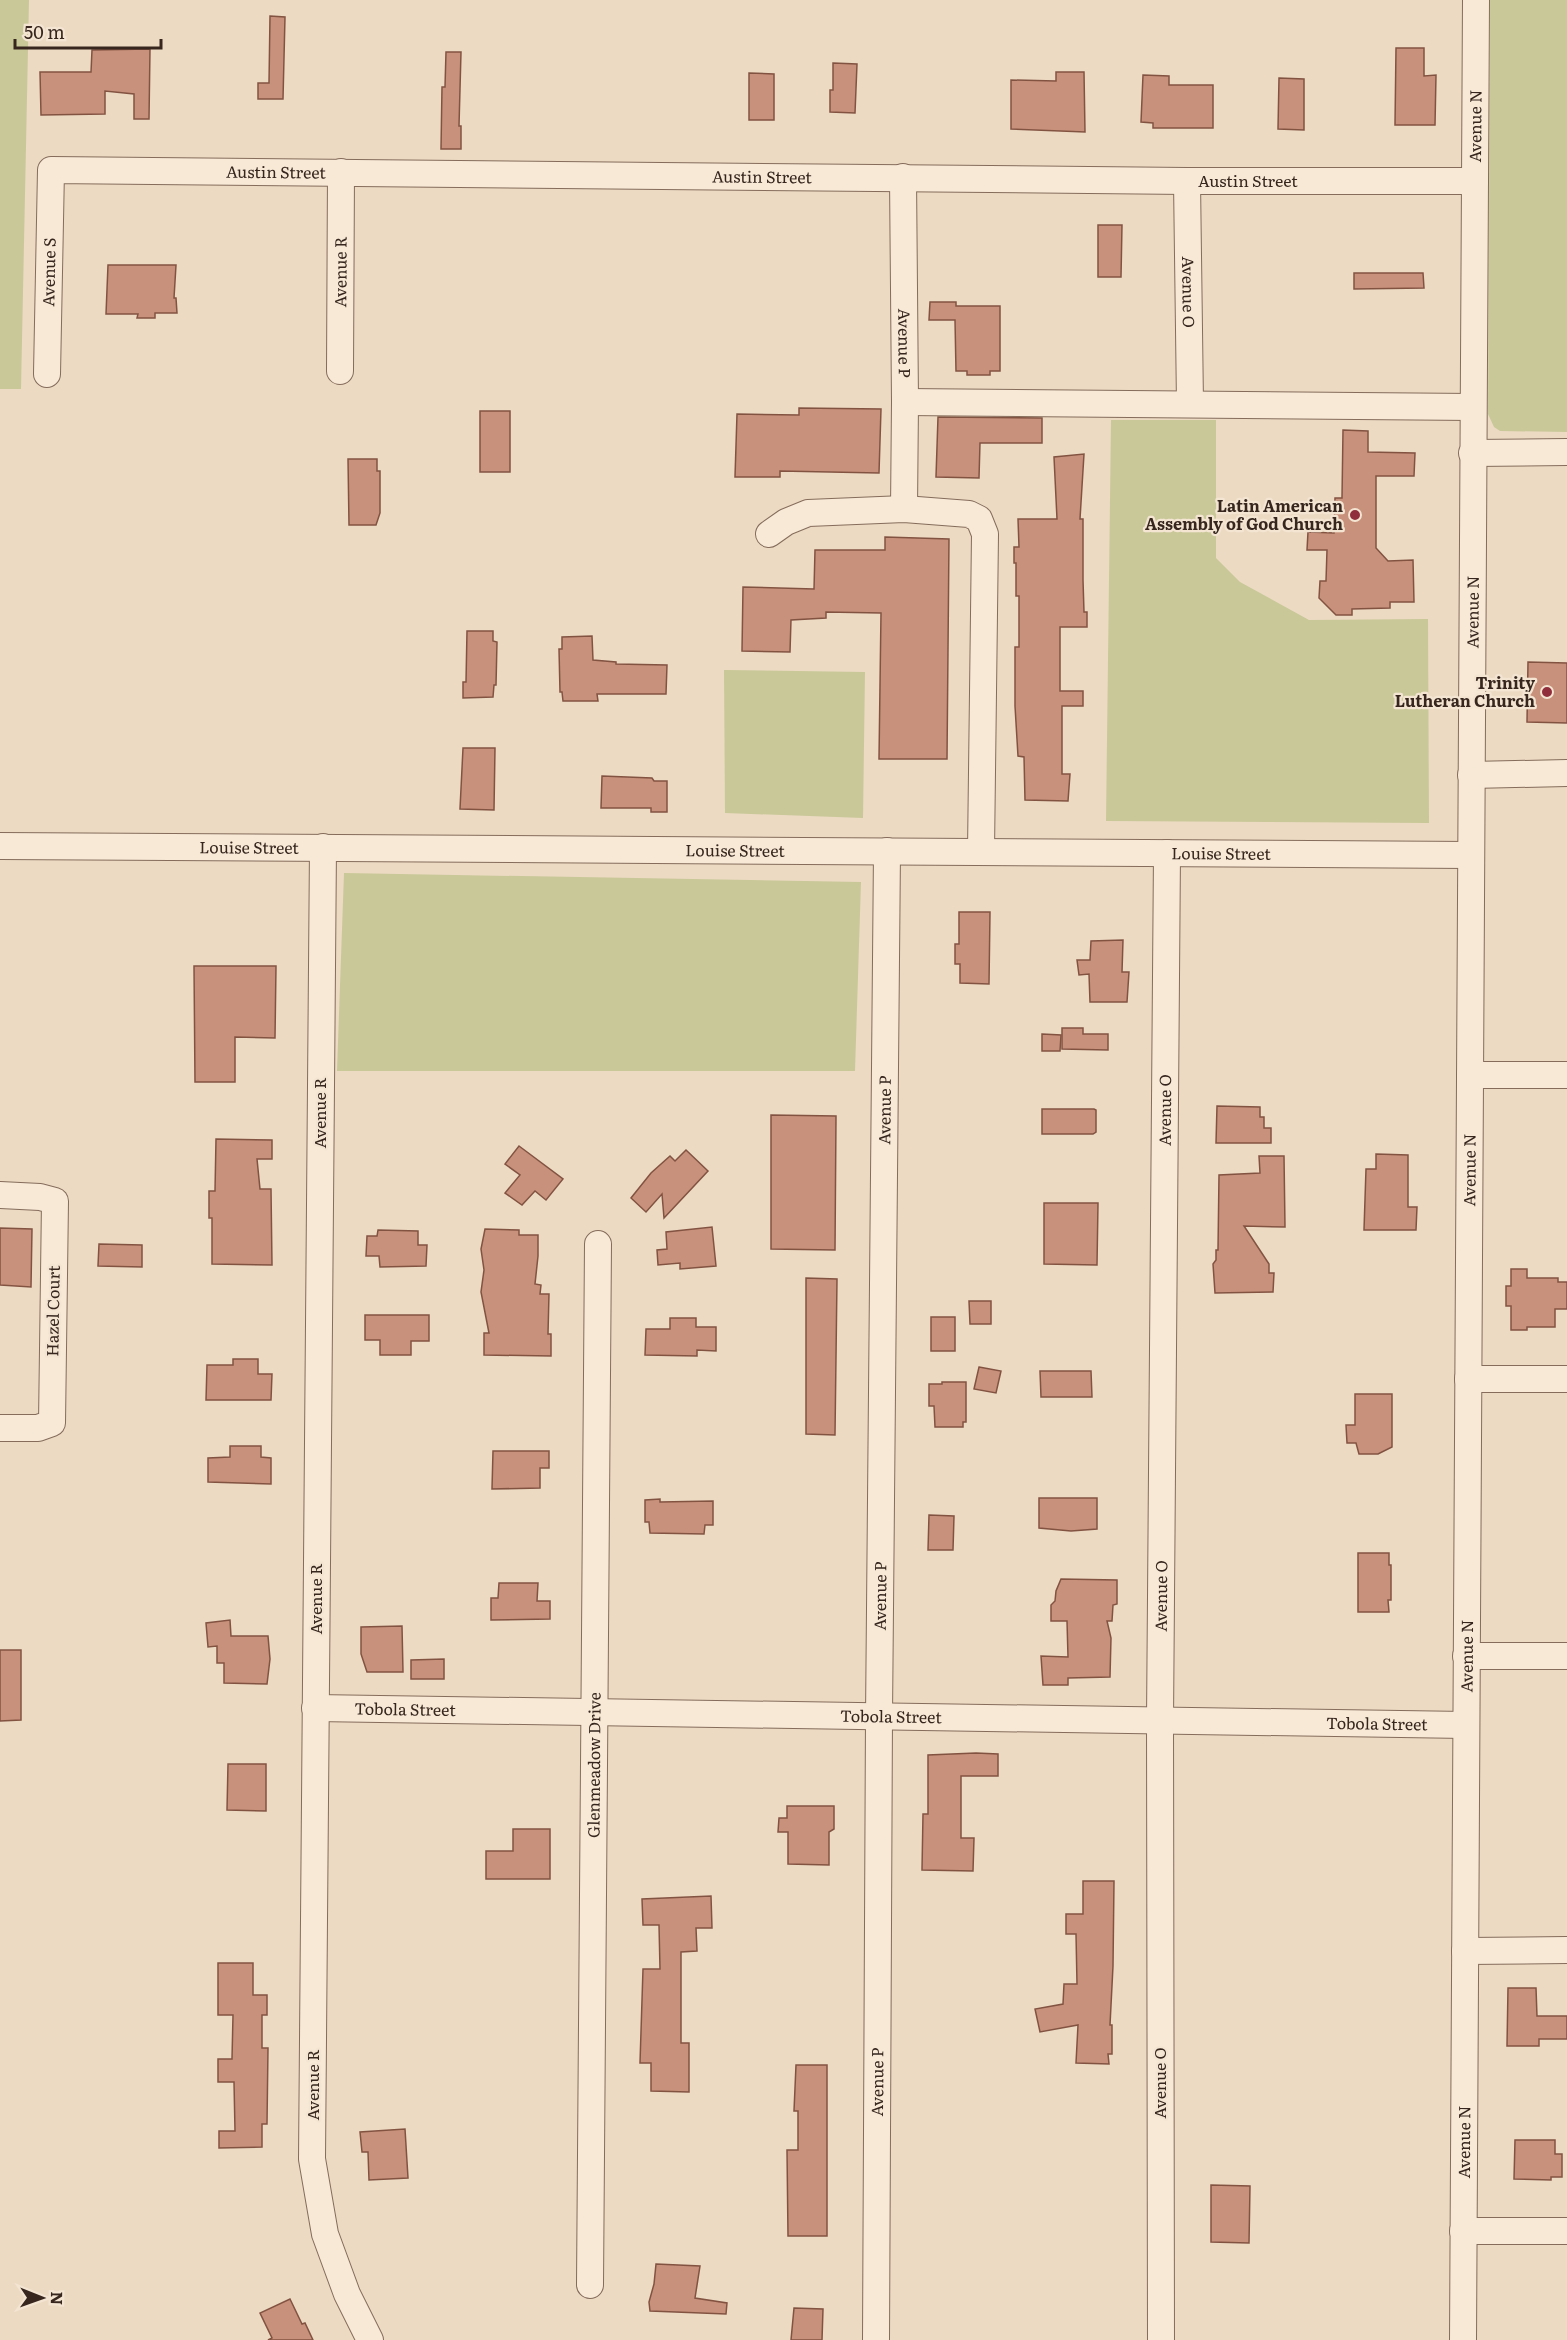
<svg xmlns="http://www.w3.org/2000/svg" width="1567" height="2340" viewBox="0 0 1567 2340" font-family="Literata,serif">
	<rect width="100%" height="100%" fill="#ecdac3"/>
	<g fill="#c9c898">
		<path d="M0 0H29L21 389H0Z"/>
		<path d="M1490 0H1567V432L1500 431 1494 427 1488 414Z"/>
		<path d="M1111 420H1216V558L1240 582 1309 620 1428 619 1429 823 1106 821Z"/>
		<path d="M724 670 865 672 863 818 725 813Z"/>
		<path d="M344 873 861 882 855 1071H337Z"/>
	</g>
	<g fill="#c8917b" stroke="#835342" stroke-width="1.5">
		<path d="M270 16 285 17 283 99H258V83H269Z"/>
		<path d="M1396 48H1424V76L1436 75 1435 125H1395Z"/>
		<path d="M150 49 149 119H134V94L105 91V114L41 115 40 72H91L92 50Z"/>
		<path d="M446 52H461L459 126H461V149H441L442 87H445Z"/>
		<path d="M833 63 857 64 855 113 830 112V90H833Z"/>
		<path d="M1056 72H1084L1085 132 1011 129V80L1056 81Z"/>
		<path d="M749 73 774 74V120H749Z"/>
		<path d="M1143 75 1169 76V85H1213V128H1153V123L1141 122Z"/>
		<path d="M1279 78 1304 79V130L1278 129Z"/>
		<path d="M1098 225H1122L1121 277H1098Z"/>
		<path d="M108 265H176L174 298H176L177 313H155V318H137L138 314H106Z"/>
		<path d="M1354 273H1423L1424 288 1354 289Z"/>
		<path d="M930 302H956V306H1000V371H990V375H967V371H956L955 320H929Z"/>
		<path d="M799 408 881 409 879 473 780 471V477H735L737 414 799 415Z"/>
		<rect x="480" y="411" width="30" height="61"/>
		<path d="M938 417 1042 418V443H980L979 478 936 477Z"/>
		<path d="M1343 430 1368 431V452L1415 453 1414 476H1376V548L1388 561 1413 560 1414 602H1390V608L1352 609V615H1336L1319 598 1320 581H1326L1327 550H1307L1308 532 1334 533 1335 498H1342Z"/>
		<path d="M1084 454 1080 519H1083V580L1084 612H1087V627H1060V691H1083V706H1062V774H1070L1068 801 1025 800 1024 757 1018 756 1015 706V647H1019V596H1016V563H1014V547H1019L1018 519H1057L1054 457Z"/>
		<path d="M348 459H377V471H380V513L376 525H349Z"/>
		<path d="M885 537 949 539 947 759H879L881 613 826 612V618L791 620 790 652 742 651 743 587 814 589 815 550H885Z"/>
		<path d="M467 631H493V641L497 642 496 685H494L493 697 463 698V682H466Z"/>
		<path d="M592 636 593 660 616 662V664L667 665 666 694H597L598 701H563L562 692H560L559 649H562V637Z"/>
		<path d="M1528 662 1567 663V723L1527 722Z"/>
		<path d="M463 748H495L494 810 460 809Z"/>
		<path d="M602 776 652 778 654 781H667V812H651V808H601Z"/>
		<path d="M959 912H990L989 984 960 983V964H955V944H959Z"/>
		<path d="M1123 940 1122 972H1129L1127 1002H1090L1089 974 1079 975 1077 960H1090L1091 941Z"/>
		<path d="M194 966H276L275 1038 235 1037V1082H195Z"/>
		<path d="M1062 1028H1083V1034H1108V1050L1062 1049Z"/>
		<path d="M1042 1034 1061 1035 1060 1051H1042Z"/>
		<path d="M1217 1106 1260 1107V1117H1264V1128H1271V1143H1216Z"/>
		<path d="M1042 1109H1094L1096 1110V1132L1093 1134H1042Z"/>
		<path d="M771 1115 836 1116 835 1250 771 1249Z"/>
		<path d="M216 1139 272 1140V1159H257L260 1189H271L272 1265 212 1264V1218H209V1191H215Z"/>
		<path d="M519 1146 563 1179 546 1200 535 1191 522 1205 505 1193 520 1175 505 1164Z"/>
		<path d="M686 1150 708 1171 664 1218 662 1194 646 1212 631 1198 651 1173 670 1156 675 1161Z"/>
		<path d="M1376 1154 1408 1155V1207H1417L1416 1230H1364L1366 1169H1376Z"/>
		<path d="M1259 1156H1284L1285 1227 1244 1226 1269 1264V1273H1274L1273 1292 1215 1293 1213 1264 1216 1260V1250H1218L1219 1175 1260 1173Z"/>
		<path d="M1044 1203H1098L1097 1265 1044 1264Z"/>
		<path d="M712 1227 716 1266 680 1269V1263L658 1265 657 1250 667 1249 666 1232Z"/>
		<path d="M0 1228 32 1229 31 1287 0 1285Z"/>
		<path d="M485 1229 519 1230V1235H538V1256L535 1284 541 1285 540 1294H549L548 1334H551V1356L484 1355V1333H489L481 1292 484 1270 481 1249Z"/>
		<path d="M378 1230 418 1231V1245H427L426 1266 380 1267 379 1256H366L367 1236H377Z"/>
		<path d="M99 1244 142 1245V1267L98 1266Z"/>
		<path d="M1511 1269H1527V1278H1558V1282H1567V1309H1555V1327H1527V1330H1511V1306H1506V1286H1511Z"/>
		<path d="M806 1278 837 1279 835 1435 806 1434Z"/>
		<path d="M969 1301H991V1324H970Z"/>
		<path d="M365 1315H429V1341H411V1355H380V1340H365Z"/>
		<rect x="931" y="1317" width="24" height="34"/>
		<path d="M670 1318H696V1327H716V1351L697 1350V1356L645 1355 646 1329H670Z"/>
		<path d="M233 1359H258V1374H272L271 1400H206L207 1365H233Z"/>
		<path d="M979 1367 1001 1371 996 1393 974 1389Z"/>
		<path d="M1040 1371H1091L1092 1397H1041Z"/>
		<path d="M942 1382H966V1422H963V1427H935L934 1406H929V1384H942Z"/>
		<path d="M1355 1394H1392V1447L1378 1454H1359L1356 1443H1347L1346 1425H1355Z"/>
		<path d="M230 1446H261V1457L271 1458V1484L208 1482V1458L230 1457Z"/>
		<path d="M493 1451H549V1468H540V1488L492 1489Z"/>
		<path d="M1039 1498H1097V1529L1071 1531 1039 1528Z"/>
		<path d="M660 1499V1502L713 1501V1525H705L704 1534 650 1533 649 1522H645V1500Z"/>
		<path d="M929 1515 954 1516 953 1550H928Z"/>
		<path d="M1358 1553H1389V1565H1391V1600H1388L1389 1612H1358Z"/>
		<path d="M1061 1579 1117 1580V1604L1113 1605 1112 1621H1107L1111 1638 1110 1677 1068 1678V1685H1043L1041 1656 1068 1657 1067 1621H1051V1605L1055 1601 1056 1591Z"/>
		<path d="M499 1583H538L537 1601H550V1619L491 1620V1598H498Z"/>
		<path d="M230 1620 231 1636H268L270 1659 267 1684 224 1683V1663H217V1646L208 1647 206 1623Z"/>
		<path d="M402 1626 403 1672H367L361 1654V1627Z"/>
		<path d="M0 1650H21V1720L0 1721Z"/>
		<path d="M444 1659V1679H411V1660Z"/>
		<path d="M976 1753 998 1754V1776H961V1838H974L973 1871 922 1870 923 1814H928V1755Z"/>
		<path d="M228 1764H266V1811L227 1810Z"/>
		<path d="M787 1806H834V1829L829 1832V1865L788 1864V1832H778L779 1818H787Z"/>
		<path d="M513 1829H550V1879H486V1851H513Z"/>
		<path d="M1083 1881H1114L1113 1966 1110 2025H1112V2054H1108L1109 2064 1076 2063 1078 2025 1040 2032 1035 2009 1063 2004 1064 1984H1077L1076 1934H1066V1914H1083Z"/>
		<path d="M711 1896 712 1928H696L697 1951 681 1952V2043H689V2092L651 2091V2063H640L643 1969H660L659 1925H643L642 1899Z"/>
		<path d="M218 1963H253V1995H267V2015H262V2048H268L267 2124H262V2147L219 2148V2131H235L234 2082H218V2059H232L233 2015H218Z"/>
		<path d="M1508 1988H1536L1537 2016H1567V2039H1539V2046H1507Z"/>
		<path d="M796 2065H827V2236H788L787 2150H798V2111H794Z"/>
		<path d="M405 2129 408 2178 369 2180 368 2152H362L360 2132Z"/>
		<path d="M1515 2140H1555V2154H1562V2177H1551V2180L1514 2179Z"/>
		<path d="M1211 2185 1250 2186 1249 2243 1211 2242Z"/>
		<path d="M656 2264 700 2266 695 2298 727 2303 726 2314 650 2311 649 2302 654 2284Z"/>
		<path d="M290 2299 302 2324 305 2323 313 2340H268L272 2338 260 2313Z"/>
		<path d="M794 2308 823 2309 822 2340H791Z"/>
	</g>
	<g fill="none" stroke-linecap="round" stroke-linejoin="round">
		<g stroke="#856c5b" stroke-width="28">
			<g id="minor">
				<path id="s1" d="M903 177 905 402 904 509"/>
				<path id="s2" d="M1187 181 1190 404"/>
				<path id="s3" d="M340 371 341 172"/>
				<path id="s4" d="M47 374 51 170 1187 181H1475"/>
				<path d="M905 402 1473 407"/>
				<path d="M1472 453 1567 452"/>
				<path d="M769 534 786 522 808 513 904 509 969 514 979 519 985 534 981 851"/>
				<path d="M1471 775 1567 773"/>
				<path id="s5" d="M0 846 1471 855"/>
				<path d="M323 847 312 2159 325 2234 347 2294 370 2340"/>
				<path d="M1470 1075H1567"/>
				<path d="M0 1195 40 1197 55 1201 52 1423 38 1428H0"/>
				<path d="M1468 1379H1567"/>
				<path d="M1466 1656H1567"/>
				<path id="s6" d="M315 1708 1466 1725"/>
				<path d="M1465 1951 1567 1950"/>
				<path d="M1463 2231H1567"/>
				<path id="s7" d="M590 2285 598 1244"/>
				<path id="s8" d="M876 2340 879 1717 887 851"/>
				<path id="s9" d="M1161 2340 1160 1721 1167 853"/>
				<path id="s10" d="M1463 2340 1476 0"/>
			</g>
		</g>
		<use href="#minor" stroke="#f7e9d6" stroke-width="26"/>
	</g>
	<g fill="#912e3c" stroke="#f3e5d2" stroke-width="2">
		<circle cx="1355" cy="515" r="6"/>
		<circle cx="1547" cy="692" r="6"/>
	</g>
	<g text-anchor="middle" stroke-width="4.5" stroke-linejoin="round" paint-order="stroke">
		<g font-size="16" fill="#36261e" stroke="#f3e5d2">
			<text dy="6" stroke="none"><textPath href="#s10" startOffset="2214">Avenue N</textPath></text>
			<text dy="6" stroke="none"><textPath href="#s4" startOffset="429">Austin Street</textPath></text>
			<text dy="6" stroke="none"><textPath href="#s4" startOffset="915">Austin Street</textPath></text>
			<text dy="6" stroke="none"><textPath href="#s4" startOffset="1401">Austin Street</textPath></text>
			<text dy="6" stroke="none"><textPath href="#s3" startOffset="99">Avenue R</textPath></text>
			<text dy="6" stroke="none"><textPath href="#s4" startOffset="102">Avenue S</textPath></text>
			<text dy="6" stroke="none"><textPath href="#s2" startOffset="111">Avenue O</textPath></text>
			<text dy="6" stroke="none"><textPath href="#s1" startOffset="166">Avenue P</textPath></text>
			<text dy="6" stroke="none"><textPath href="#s10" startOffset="1728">Avenue N</textPath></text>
			<text dy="6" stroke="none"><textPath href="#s5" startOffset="249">Louise Street</textPath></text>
			<text dy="6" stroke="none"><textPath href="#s5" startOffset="735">Louise Street</textPath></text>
			<text dy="6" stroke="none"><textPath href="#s5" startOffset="1221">Louise Street</textPath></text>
			<text dy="6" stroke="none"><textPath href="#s8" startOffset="1230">Avenue P</textPath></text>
			<text dy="6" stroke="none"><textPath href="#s9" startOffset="1230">Avenue O</textPath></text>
			<text transform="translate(320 1113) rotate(-90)" y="6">Avenue R</text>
			<text dy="6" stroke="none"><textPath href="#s10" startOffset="1170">Avenue N</textPath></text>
			<text transform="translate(53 1311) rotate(-89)" y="6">Hazel Court</text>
			<text dy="6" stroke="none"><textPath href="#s8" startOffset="744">Avenue P</textPath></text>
			<text dy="6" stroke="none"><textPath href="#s9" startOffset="744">Avenue O</textPath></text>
			<text transform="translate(316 1599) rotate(-90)" y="6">Avenue R</text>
			<text dy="6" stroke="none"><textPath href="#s10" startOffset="684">Avenue N</textPath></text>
			<text dy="6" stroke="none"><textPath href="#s6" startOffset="90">Tobola Street</textPath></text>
			<text dy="6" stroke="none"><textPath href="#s6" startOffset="576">Tobola Street</textPath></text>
			<text dy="6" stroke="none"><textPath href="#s6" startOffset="1062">Tobola Street</textPath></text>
			<text dy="6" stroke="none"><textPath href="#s7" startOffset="520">Glenmeadow Drive</textPath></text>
			<text dy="6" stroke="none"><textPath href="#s8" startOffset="258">Avenue P</textPath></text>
			<text transform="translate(1160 2083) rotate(-90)" y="6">Avenue O</text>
			<text transform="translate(313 2085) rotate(-90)" y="6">Avenue R</text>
			<text dy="6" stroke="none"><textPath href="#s10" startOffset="198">Avenue N</textPath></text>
		</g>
		<g font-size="16" font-weight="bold" fill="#36261e" stroke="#f3e5d2" text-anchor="end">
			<text x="1343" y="512">Latin American<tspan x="1343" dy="18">Assembly of God Church</tspan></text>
			<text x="1535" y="689">Trinity<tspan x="1535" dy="18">Lutheran Church</tspan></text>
		</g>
	</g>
	<g transform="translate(42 2298) rotate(91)" stroke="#f3e5d2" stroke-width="4.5" paint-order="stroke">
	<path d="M0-4.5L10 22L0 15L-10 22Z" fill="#36261e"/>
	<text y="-9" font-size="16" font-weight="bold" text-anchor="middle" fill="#36261e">N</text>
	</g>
	<path d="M15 39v9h146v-9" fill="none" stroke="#36261e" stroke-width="3"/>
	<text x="24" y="39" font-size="18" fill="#36261e" stroke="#f3e5d2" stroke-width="4.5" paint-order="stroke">50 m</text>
</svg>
